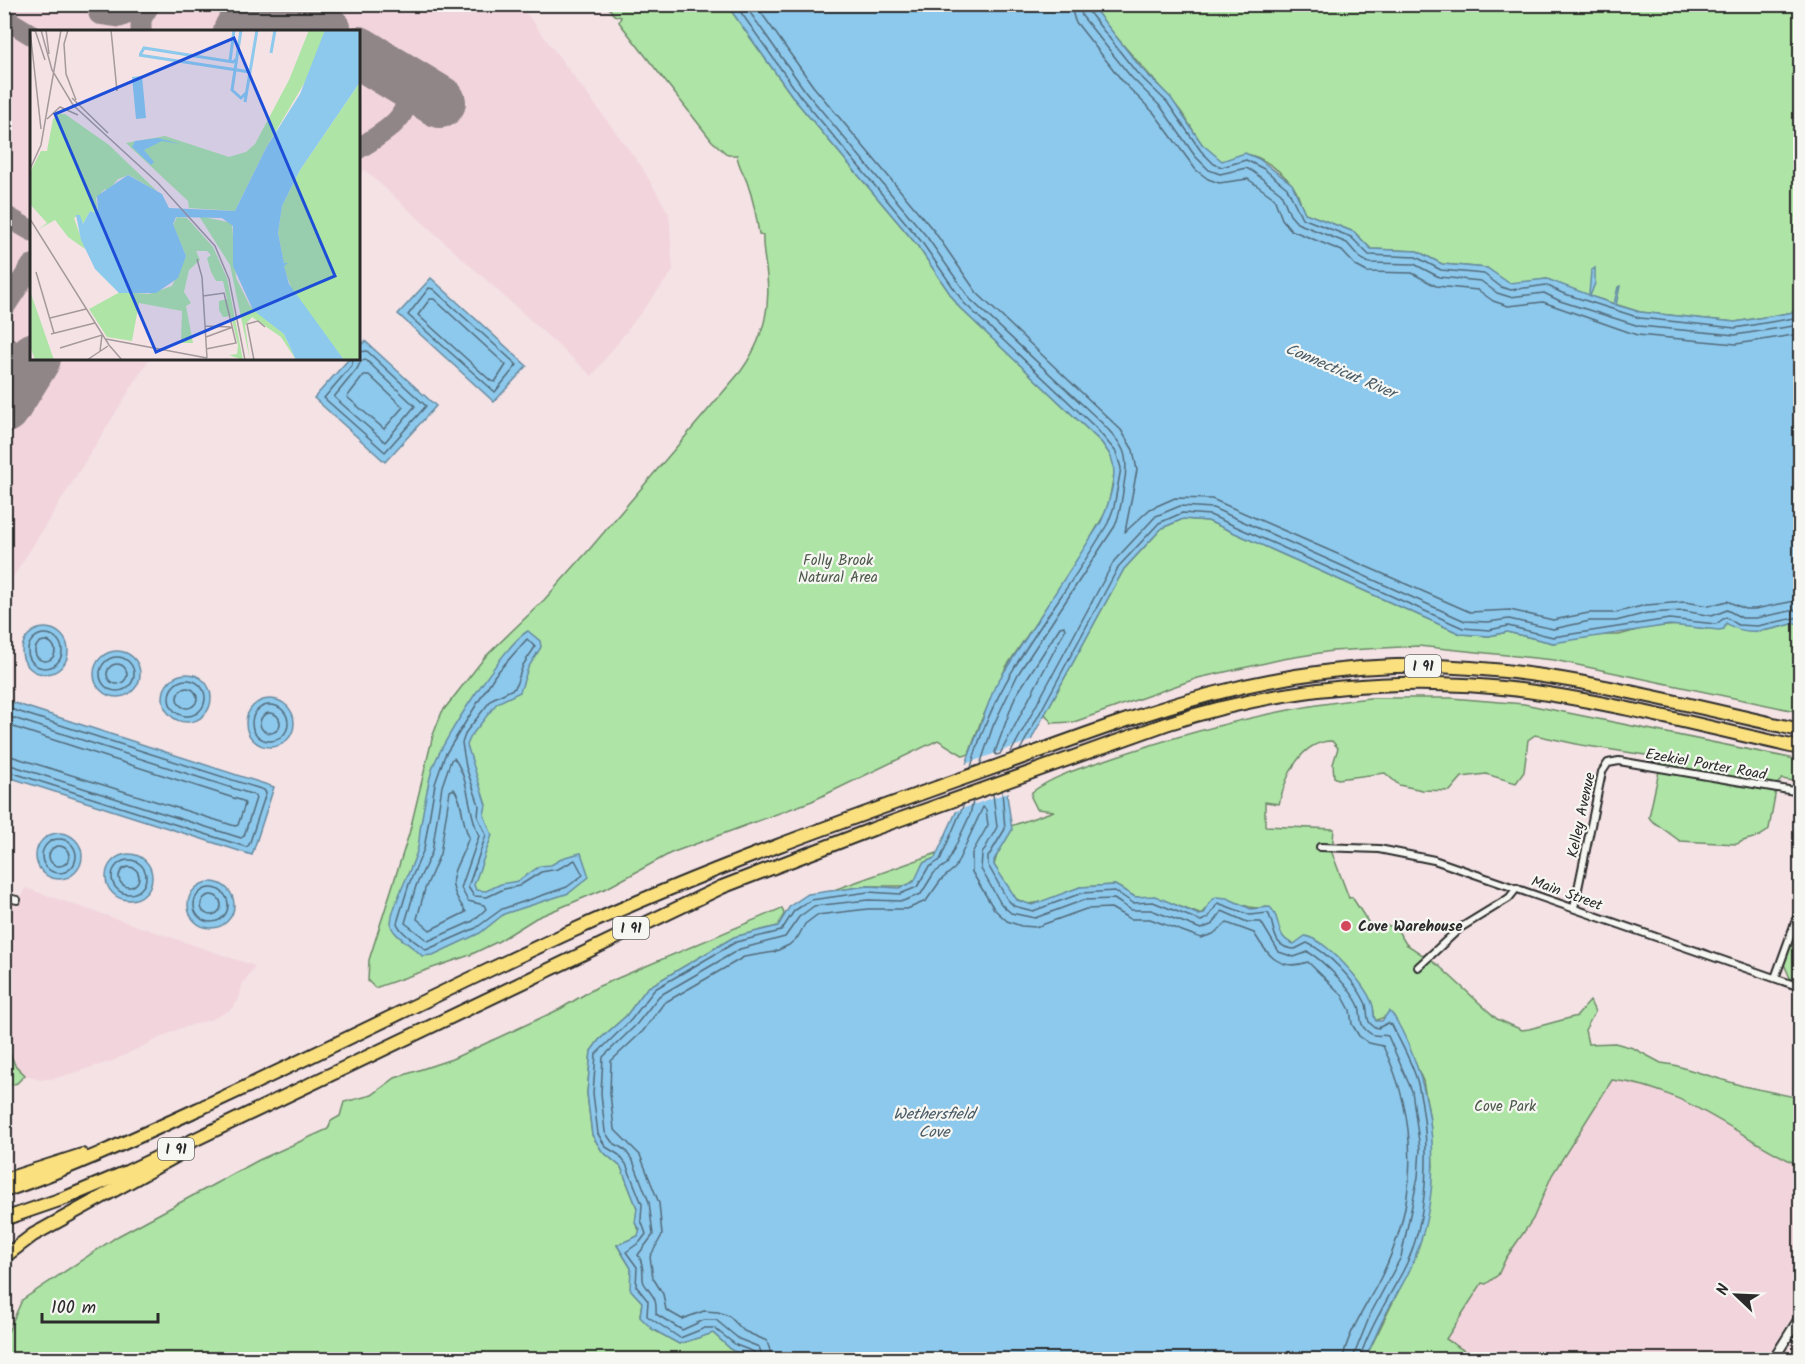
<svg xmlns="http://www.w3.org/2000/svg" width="1805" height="1364" viewBox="0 0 1805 1364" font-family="Kalam,sans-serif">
	<rect width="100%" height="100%" fill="#f4e2e5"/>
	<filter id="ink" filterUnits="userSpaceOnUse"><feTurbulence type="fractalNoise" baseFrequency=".0167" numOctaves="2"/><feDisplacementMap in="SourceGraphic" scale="12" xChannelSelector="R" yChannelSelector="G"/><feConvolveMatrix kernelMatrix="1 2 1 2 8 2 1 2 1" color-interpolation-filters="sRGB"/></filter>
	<g filter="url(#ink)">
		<g fill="#f2d4dc">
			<path d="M5 4 520 5 641 166 669 214 673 271 592 376 365 170 359 174 358 32H32V358L149 359 5 590Z"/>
			<path d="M25 888 255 966 243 983 238 1001 230 1010 212 1019 178 1029 112 1061 56 1078 40 1080 25 1075 16 1065 5 1039 4 903 18 907Z"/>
			<path d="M1618 1071 1685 1099 1800 1165V1304L1766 1359H1477L1446 1340 1483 1282 1498 1275 1506 1258 1533 1219 1552 1175Z"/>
		</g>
		<g fill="#aee4a6" stroke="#6c8868" stroke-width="1.5">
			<path d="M607 5H727L795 100 917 245 959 307 1102 443 1111 456 1115 468 1108 508 1078 560 1006 667 981 721 969 754 964 756 938 740 812 801 671 853 607 888 536 918 499 941 470 955 375 988 368 981 369 960 409 834 433 735 442 712 485 657 544 600 588 551 741 371C761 343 771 312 767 277 766 263 762 249 763 235L759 234C757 219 752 196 747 182 743 171 738 166 737 155H728L712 141 622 26 619 22 621 17 614 15Z"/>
			<path d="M1091 5H1800V311L1735 322 1640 312 1564 288 1547 279 1512 284 1501 280 1487 268 1442 264 1417 251 1371 249 1354 232 1305 213C1300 206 1300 198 1296 191 1288 176 1261 154 1243 154 1236 159 1225 164 1217 159 1199 147 1191 123 1178 108 1149 73 1117 41 1091 5Z"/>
			<path d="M1183 519 1208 521 1461 634 1489 636 1507 632 1553 643 1592 635H1619L1648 627 1684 625 1706 629 1726 623C1748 638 1776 628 1800 622V712L1554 660 1418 646 1332 651 1283 659 1198 678 1074 722 1052 723 1045 714 1124 569 1162 528Z"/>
			<path d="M1370 698H1451L1524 704 1800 760V782L1782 779 1777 784 1769 829C1760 840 1747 837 1737 844L1680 841 1651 820 1649 817 1661 762 1658 757 1581 745 1535 735 1528 740 1524 772 1516 783 1486 774 1462 777 1450 791 1422 790 1399 785 1385 773 1338 779 1334 777 1333 764 1338 748 1332 741C1299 741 1285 779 1279 804L1265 802V826L1334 829 1332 853 1349 898 1352 897 1370 925 1395 926 1406 944 1438 965 1497 1019 1522 1030 1529 1029 1577 1016 1590 1001 1595 1012 1585 1030 1588 1044 1615 1043 1633 1048 1661 1063 1674 1065 1743 1086 1800 1098V1166C1738 1137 1684 1087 1612 1080L1552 1175 1533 1219 1506 1258 1498 1275 1486 1284 1482 1283 1446 1339 1477 1359H1365L1416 1255 1428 1203 1433 1166 1430 1120 1423 1081 1395 1019 1384 1017 1375 1021C1373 1016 1375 1013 1373 1008 1367 984 1330 947 1308 937L1294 944C1282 941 1276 929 1276 917L1267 907C1242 912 1234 894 1212 900L1202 915 1155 897H1135L1115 885 1080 887 1043 902 1027 904 1012 897 994 865 1005 828 1054 811 1037 809 1031 797 1032 792C1055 775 1084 767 1111 758 1196 729 1282 707 1370 698Z"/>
			<path d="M937 853 935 858 923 863 917 878 907 886H868L831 891Z"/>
			<path d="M782 908 784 914 778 926 734 937 647 988 626 1016 599 1040 591 1051 587 1093 592 1135 602 1151 621 1167 637 1208 636 1225 640 1231 638 1236 617 1245 631 1268 632 1291 642 1302 640 1315 652 1329 679 1344 713 1333 733 1351 760 1359 9 1360 4 1341 22 1300 118 1236 259 1160 328 1129 331 1121 340 1116 344 1102 372 1095 395 1078 452 1059 560 1009 597 987Z"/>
			<path d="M1800 922V982L1790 978 1784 964Z"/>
			<path d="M4 1039 15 1065 25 1075 17 1083 5 1087Z"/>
		</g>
		<g fill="#8dc9ed" stroke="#668a9f" stroke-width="1.5">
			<path d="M727 5H1091L1141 68 1171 98 1202 144 1222 161 1245 153 1259 159 1292 184 1305 213 1354 232 1371 249 1417 251 1442 264 1487 268 1509 283 1547 279 1589 295 1591 271 1595 268V283L1590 296 1614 304 1618 287 1620 286 1616 305 1640 312 1735 322 1800 311V622C1775 628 1749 639 1726 623L1724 629 1719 630 1670 625 1553 643 1507 632 1489 636 1461 634 1208 521 1183 519 1162 528 1124 569 1034 734 1007 795 1012 830 994 860V865L1017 900 1032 905 1080 887 1115 885 1135 897 1155 896 1199 915 1204 914 1210 902 1216 897 1227 898 1251 909 1270 907C1282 918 1274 938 1294 944L1305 936C1327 940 1364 983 1372 1003 1375 1010 1372 1015 1376 1021H1382L1389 1011 1394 1016C1436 1089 1446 1182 1413 1262 1407 1279 1396 1294 1388 1310 1379 1326 1373 1343 1365 1359H760L733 1351 713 1333 679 1344 652 1329 640 1317 642 1302 630 1289 631 1268 617 1245 638 1236 640 1229 635 1223 637 1208 621 1167 602 1151 592 1135 587 1093 591 1051 599 1040 626 1016 647 988 734 937 778 926 790 906 808 894 868 886 899 888 914 882 923 863 935 858 957 810 967 761 995 686 1101 522C1108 507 1118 475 1112 460 1110 453 1105 448 1102 443L959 307 917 245 795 100Z"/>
			<path d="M431 278 527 366 494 402 398 314Z"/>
			<path d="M365 341 436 406 385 462 314 398 349 359 358 358 359 348Z"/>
			<circle cx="45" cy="651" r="23"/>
			<path d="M528 631 540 641 541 647 528 668 520 692 497 703 471 736 467 745 486 805 484 815 492 835 474 885 476 890 486 891 501 884 518 881 540 866 551 865 565 857 581 853 589 877 569 893 504 914 480 933 433 955 422 956C415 947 391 935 391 924 391 907 412 869 417 851 420 842 419 833 421 824 424 806 427 787 432 770 440 743 505 644 528 631Z"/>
			<circle cx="117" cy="674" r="23"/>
			<circle cx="187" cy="698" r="24"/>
			<circle cx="270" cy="723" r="24"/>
			<path d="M5 700 274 787 252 855 5 776Z"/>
			<circle cx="59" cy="856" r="23"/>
			<circle cx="129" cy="877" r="23"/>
			<circle cx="211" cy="905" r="23"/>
		</g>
		<path fill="#f4e2e5" d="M1035 739 1012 791 953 812 963 765Z"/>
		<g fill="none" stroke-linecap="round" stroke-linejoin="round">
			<g stroke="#526a79" stroke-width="1.5">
				<path d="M735 4 800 96 921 241 964 303 1095 427 1116 452 1121 468 1114 507 1108 523C1062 604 994 675 971 768"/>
				<path d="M744 4 806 92 927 237 970 299 1101 422C1123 445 1130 453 1124 484 1122 499 1121 511 1115 526L1018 674 993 726 980 765"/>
				<path d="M755 4 813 86 934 231 977 293 1121 430 1133 450 1137 470 1125 532 1150 509 1175 498 1212 499 1470 612 1510 610 1553 620 1589 613H1614L1646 605 1685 602 1709 606 1727 601 1745 609H1755L1800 600"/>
				<path d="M1070 4 1075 21 1124 83 1154 113 1196 170 1208 179 1219 183 1248 179 1274 198 1282 219 1291 230 1342 251 1356 266 1367 272 1412 273 1436 286 1478 290 1493 301 1508 306 1543 302 1637 335 1736 344 1800 334"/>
				<path d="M1079 4 1082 16 1131 77 1161 107 1195 156 1209 170 1220 174 1246 168 1252 171 1281 193 1290 215 1297 223 1347 243 1360 258 1369 263 1414 264 1439 277 1481 281 1497 293 1510 297 1544 293 1560 301 1639 326 1735 335 1800 325"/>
				<path d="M1086 4 1088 11 1136 72 1167 102 1201 151 1214 164 1222 167 1246 160 1264 169 1287 188 1302 218 1351 237 1369 255 1416 257 1441 270 1484 274 1501 287 1511 290 1546 285 1562 293 1640 318 1735 328 1800 317"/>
				<path d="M429 288 433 289 517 365 495 392 408 315Z"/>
				<path d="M430 299H434L506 365 495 382 491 381 418 315Z"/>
				<path d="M353 358 352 365 324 398 385 452 426 406 367 351 358 352"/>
				<path d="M366 360 415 406 385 442 334 397 357 369 361 361Z"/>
				<path d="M364 375H369L403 407 384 429 347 397Z"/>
				<path d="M1064 626 1065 630 1000 754 996 755 995 752 1015 697 1060 627Z"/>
				<circle cx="45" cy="651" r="17"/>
				<path d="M527 639 535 647 523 665 515 688 492 699 466 732 462 743 466 767 479 805 478 817 486 835 468 887 474 896 487 897 504 889 519 886 541 872 558 869 575 860 583 875 567 887 502 909 476 928 426 950C417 942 401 934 397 923L409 884 424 849 435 784 445 755 495 675Z"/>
				<circle cx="45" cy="651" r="10"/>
				<circle cx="117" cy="674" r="17"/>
				<circle cx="117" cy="674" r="10"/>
				<circle cx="187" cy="698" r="18"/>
				<circle cx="187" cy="698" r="10"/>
				<circle cx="270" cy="723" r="18"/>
				<path d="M4 707 264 790 266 793 249 845 246 847 4 770"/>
				<circle cx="270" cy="723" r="10"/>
				<path d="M4 715 254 795 256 798 244 836 241 838 4 763"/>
				<path d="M4 724 243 801 245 804 238 825 235 826 4 754"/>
				<path d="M1020 750 1119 566 1159 523 1182 513 1210 515 1463 628 1489 630 1508 626 1553 637 1669 619 1716 624 1726 617 1738 625 1757 626 1800 617"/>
				<path d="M1010 754 1114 561 1156 516 1180 506 1213 508 1465 621 1488 622 1509 619 1553 629 1590 621H1616L1647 613 1684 611 1712 616 1727 610 1742 618H1756L1800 609"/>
				<path d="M454 758C470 780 468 812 479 836L461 888 468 901 484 905 486 909 473 921 428 941 405 923 416 886 432 852 442 786 451 760Z"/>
				<path d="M454 789C464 803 461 821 469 837 456 874 441 877 466 912L430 930 417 919 425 889 440 854 450 791Z"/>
				<path d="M1002 791 1005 829 988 857V865L1007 899 1014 906 1033 911 1082 893 1115 891 1133 903 1153 902 1201 921 1208 918 1218 903 1250 915 1268 913C1276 926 1270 948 1295 949L1307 943C1328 952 1355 981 1365 1002 1370 1012 1363 1024 1378 1028L1388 1023 1392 1025C1401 1044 1413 1063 1418 1084 1431 1140 1430 1221 1402 1273 1392 1291 1362 1341 1360 1360"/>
				<path d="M993 794 997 827 982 854 981 869 1001 904 1011 913 1035 918 1084 900 1114 899 1131 910H1151L1201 929 1213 924 1222 911 1247 922H1261L1279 952 1294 957 1308 952C1323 960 1352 990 1359 1006 1362 1015 1358 1024 1367 1031 1374 1038 1381 1034 1388 1036L1412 1091 1420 1149 1418 1177 1401 1257 1371 1313 1352 1360"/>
				<circle cx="59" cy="856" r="17"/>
				<circle cx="59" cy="856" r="10"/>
				<circle cx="129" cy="877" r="17"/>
				<circle cx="129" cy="877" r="10"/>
				<circle cx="211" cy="905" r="17"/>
				<circle cx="211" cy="905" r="10"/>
				<path d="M757 1360 754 1352 736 1345 714 1328H705L680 1338 647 1316 648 1301 636 1286 637 1267 626 1252 640 1242 646 1234 641 1220 642 1204 626 1164 619 1155 606 1147 598 1134 593 1093 596 1054 631 1020 655 989 736 942 781 931 794 911 811 900 868 892 900 894 917 887 928 868 940 860 964 804"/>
				<path d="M764 1360 759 1347 739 1339 716 1320H704L682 1330 656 1314C657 1295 652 1297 644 1283 641 1277 646 1267 638 1255L653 1235 649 1202 633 1161 625 1150 612 1142 605 1132 601 1093 603 1057 636 1025 659 996 740 949 785 937 799 917 814 906 868 900 903 901 921 894 934 873 947 864 970 815 973 801"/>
				<path d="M773 1360 767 1341 744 1331 729 1316 718 1312 704 1311 682 1319 666 1310 663 1294 653 1278 650 1257 662 1235 659 1203 640 1155 614 1129 610 1093 611 1061 643 1031 664 1003 744 957 774 952 789 945 798 937 805 924 817 915 868 909H907L926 901 941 880 955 868 983 807 986 810 988 825 972 853V872L994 909 1007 921 1021 926 1036 927 1086 909 1111 908 1130 919H1150L1201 938 1213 934 1227 923 1254 933C1267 955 1280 972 1308 962L1342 995 1350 1010 1352 1024 1359 1036 1369 1043 1383 1046C1421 1124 1418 1208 1377 1285 1368 1302 1344 1340 1343 1360"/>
			</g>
			<g stroke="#908688" stroke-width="21">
				<path d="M99 14 120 17 149 4"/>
				<path d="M4 18 32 35"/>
				<path d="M141 32V19L150 4"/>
				<path d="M358 149C394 126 430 106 384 67"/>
				<path d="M4 215 32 231"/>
				<path d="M4 308 32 265"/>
				<path d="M10 348 20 363 18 386"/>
			</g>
			<g stroke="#908688" stroke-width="52">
				<path d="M283 4 326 32"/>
				<path d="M239 32 255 4"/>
				<path d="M358 52 440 102"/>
				<path d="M4 408 35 358"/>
			</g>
			<g stroke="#2b2b2b" stroke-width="10">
				<g id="minor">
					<path d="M1320 847 1379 849 1434 860 1800 987"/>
					<path d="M4 897 17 900"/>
					<path d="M1574 908 1602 772 1608 763 1619 761 1800 792"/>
					<path d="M1418 967 1460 928 1509 898 1517 888"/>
					<path d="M1775 978 1800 909"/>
				</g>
			</g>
			<g stroke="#2b2b2b" stroke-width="12">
				<path id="tertiary" d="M1773 1360 1800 1317"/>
			</g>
			<g stroke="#2b2b2b" stroke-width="16">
				<g id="motorway">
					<path d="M4 1180 82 1155"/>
					<path d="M4 1191C74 1167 140 1136 207 1105 329 1049 448 988 570 932 709 868 854 817 998 766 1134 717 1248 671 1395 666 1533 662 1667 701 1800 730"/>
					<path d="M4 1219 65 1198 127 1172 722 887 873 829 1166 724C1280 687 1401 675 1520 690 1614 702 1708 728 1800 748"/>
					<path d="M4 1257 33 1235 176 1156"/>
				</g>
			</g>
			<use href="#minor" stroke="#f6f6f2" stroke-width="6"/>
			<use href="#tertiary" stroke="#f6f6f2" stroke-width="8"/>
			<use href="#motorway" stroke="#fbe080" stroke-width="12"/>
		</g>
	</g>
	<circle fill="#d1495b" stroke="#f6f6f2" stroke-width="2" cx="1346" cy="926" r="6"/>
	<g text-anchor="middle" stroke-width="4.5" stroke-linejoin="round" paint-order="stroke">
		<g fill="#f6f6f2" stroke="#686867" stroke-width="1.5">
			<rect x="1405" y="655" width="36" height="22" rx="4.5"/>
			<rect x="613" y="917" width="36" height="22" rx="4.5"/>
			<rect x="158" y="1138" width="36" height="22" rx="4.5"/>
		</g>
		<g font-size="14" font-weight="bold" fill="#2b2b2b">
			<text x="1423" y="671">I 91</text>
			<text x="631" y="933">I 91</text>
			<text x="176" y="1154">I 91</text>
		</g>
		<g font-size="15" fill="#4c594a" stroke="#f6f6f2">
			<text x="838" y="565">Folly Brook<tspan x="838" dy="17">Natural Area</tspan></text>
			<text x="1505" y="1111">Cove Park</text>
		</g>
		<g font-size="15" fill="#2b2b2b" stroke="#f6f6f2">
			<text transform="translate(1706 764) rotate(10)" y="5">Ezekiel Porter Road</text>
			<text transform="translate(1581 815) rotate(-78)" y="5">Kelley Avenue</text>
			<text transform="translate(1567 893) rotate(20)" y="5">Main Street</text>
		</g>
		<g font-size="15" font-weight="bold" fill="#2b2b2b" stroke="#f6f6f2" text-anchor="start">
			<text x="1358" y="931">Cove Warehouse</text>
		</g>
		<g font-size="16" font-style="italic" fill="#485a65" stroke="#f6f6f2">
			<text transform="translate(1341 370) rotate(23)" y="6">Connecticut River</text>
			<text x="934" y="1119">Wethersfield<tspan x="934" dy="18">Cove</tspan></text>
		</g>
	</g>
	<g transform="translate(30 30)">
		<rect width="330" height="330" fill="#f4e2e5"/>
		<path d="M279 0H295L282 40 236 118 205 181 159 178 158 171 96 113 135 106 199 127 216 122 225 114 259 50ZM330 52V330H314L269 271H266L255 241 248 202 252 176 270 140ZM28 84H35L79 115 128 162 99 145 88 149 78 161 75 159 66 168 68 184 60 181 53 194 49 185 44 188 55 219 38 207 25 190 9 199 17 193 0 174V142L11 121H17L23 89ZM169 186 202 193 206 248 220 276 254 304 266 330 251 307 222 287 215 295 220 330 200 235ZM147 187 157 188 183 217 197 248 213 330 199 325 207 324 208 315 201 286 193 287 189 280V271L197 269 193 251H186L181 242 177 228 181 225 177 221H166L170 230 159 240 154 262 161 273 156 276 163 313H151L152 281 109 273 102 311 77 307 59 279 90 262 119 264 142 256 156 226 143 195ZM0 261 7 281 24 330H5L1 319Z" fill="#aee4a6"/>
		<path d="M295 0H330V52L270 140 252 176 248 203 254 233H258L254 236 259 254 314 330H266L254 304 223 280 203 236V196L192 188 146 187 143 194 156 226 148 248 126 263H89L65 239 51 210 46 185H50L53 194 60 181 68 184 67 166 98 145 132 164 139 178 205 181 236 118 270 64ZM112 46 116 88 106 89 102 47ZM128 108 151 114 132 111 114 120 124 132 121 135 102 117 105 111Z" fill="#8dc9ed"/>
		<path fill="none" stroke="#8dc9ed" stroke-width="3" d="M211 0 202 60 211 68 217 62M241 23 245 0M109 25 220 42M110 25 114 18 203 32 207 29M200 31 204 0M215 72 227 0"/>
		<path fill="none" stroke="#a4999b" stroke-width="1.5" d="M0 0 11 99M5 0 15 30M11 0 22 40 43 75 128 153 185 216 199 249 215 330M16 0 19 24M38 0 34 14 36 44 46 70M81 0 87 61M42 68 78 103M17 89 30 77 48 85M0 139 11 115 31 0M0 189 79 315 92 330M167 229 172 247 177 328M6 242 24 303M173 266 194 263 206 313 176 319M20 288 56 279M175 296 201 297M21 304 65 293M176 307 203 297M76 309 177 328M30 318 72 305 70 321M57 330 78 316M224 330 217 294 228 291 235 297"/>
		<path fill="#1d4ed8" fill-opacity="0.15" stroke="#1d4ed8" stroke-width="3" d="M204 8 305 246 126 322 25 84Z"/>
		<rect width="330" height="330" fill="none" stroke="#2b2b2b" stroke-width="3"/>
	</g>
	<rect width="1805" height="1364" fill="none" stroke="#f6f6f2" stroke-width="24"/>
	<rect x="12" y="12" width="1781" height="1340" fill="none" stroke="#2b2b2b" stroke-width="2" filter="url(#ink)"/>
	<g transform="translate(1736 1295) rotate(293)" stroke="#f6f6f2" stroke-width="4.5" paint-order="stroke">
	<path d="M0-4.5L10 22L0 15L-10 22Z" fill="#2b2b2b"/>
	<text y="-9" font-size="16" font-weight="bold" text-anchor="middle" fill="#2b2b2b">N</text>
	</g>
	<path d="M42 1313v9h116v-9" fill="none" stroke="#2b2b2b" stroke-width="3"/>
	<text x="51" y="1313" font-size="18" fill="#2b2b2b" stroke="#f6f6f2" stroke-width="4.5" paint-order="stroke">100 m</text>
</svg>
